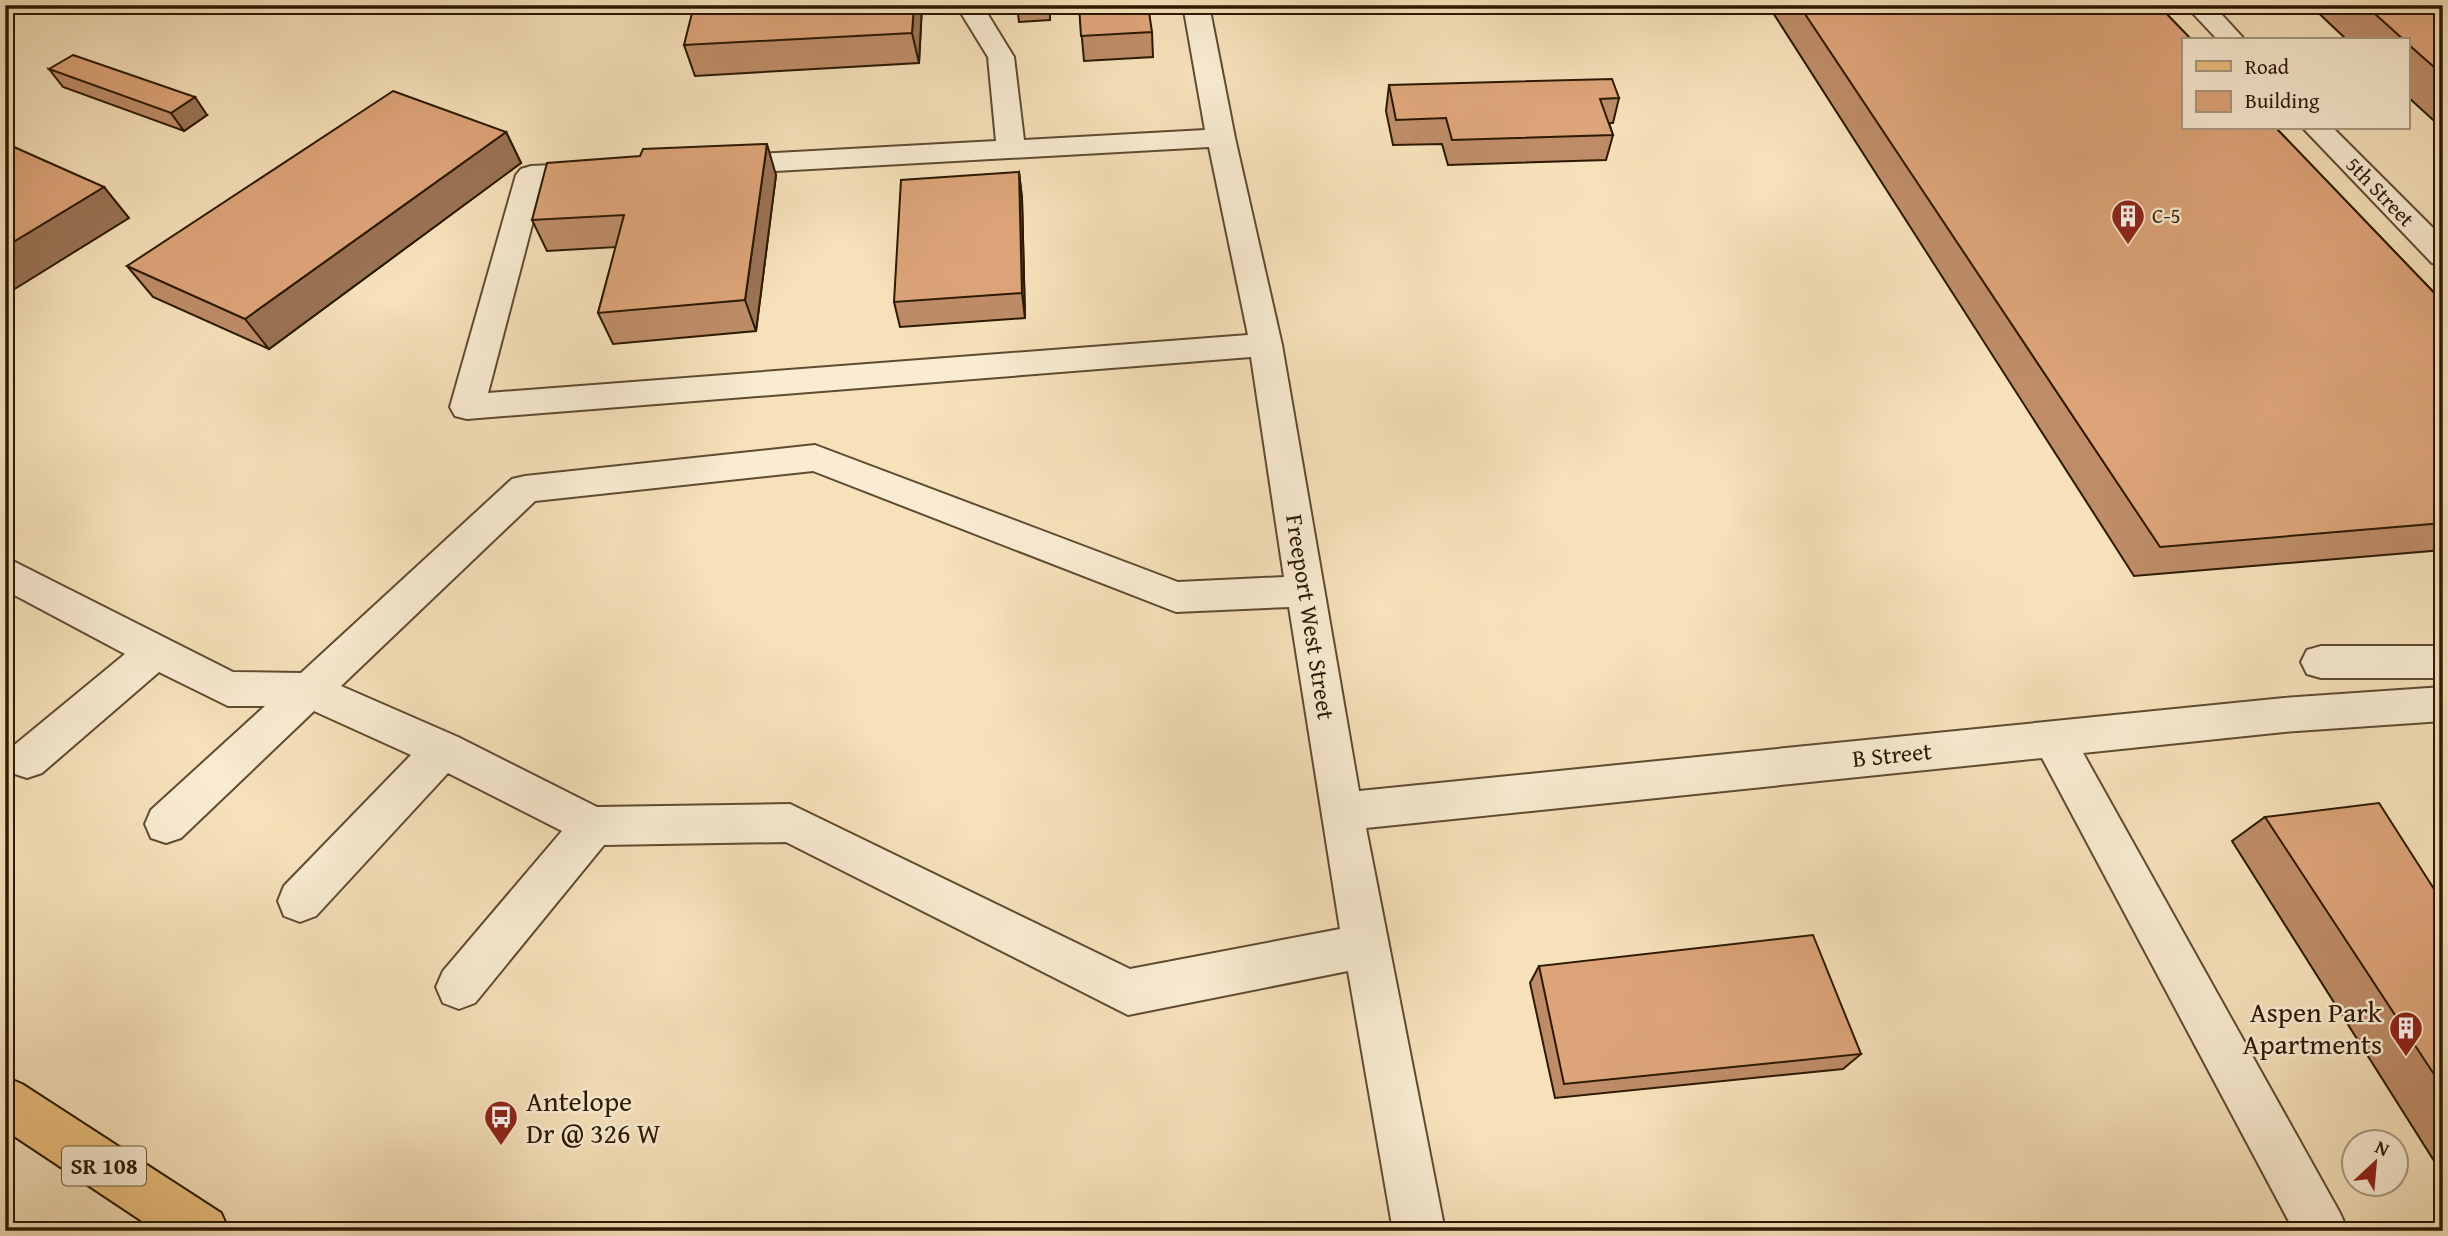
<svg xmlns="http://www.w3.org/2000/svg" width="2448" height="1236" viewBox="0 0 2448 1236" font-family="'Gentium Book Plus',serif">
	<rect width="100%" height="100%" fill="#f6e1ba"/>
	<filter id="stains"><feTurbulence type="fractalNoise" baseFrequency=".00286" numOctaves="4"/><feColorMatrix values="0 0 0 0 .2 0 0 0 0 .09 0 0 0 0 .02 0 0 0 .5 -.17"/></filter>
	<radialGradient id="worn" r=".72"><stop offset=".6" stop-color="#630" stop-opacity="0"/><stop offset="1" stop-color="#630" stop-opacity=".3"/></radialGradient>
	<g fill="none" stroke-linecap="round" stroke-linejoin="round">
		<g stroke="#5e4b30" stroke-width="4">
			<g id="minor">
				<path d="M961 5H987V13L1014 57 1024 140 1205 130 1183 5H1209L1235 138 1282 345 1359 791 2284 698 2443 687V721L2284 732 2083 753 2340 1213 2348 1231H2294L2042 758 1366 828 1445 1231H1393L1348 971 1128 1015 786 842 604 845 475 1003 459 1009 443 1003 436 987 443 971 562 831 448 773 316 916 300 922 284 916 278 901 284 886 411 755 314 711 181 838 166 843 151 838 145 824 151 810 265 706H228L159 672 42 773 27 778 12 773 6 760 12 747 125 654 5 590V557L233 672 301 673 512 479 525 476 815 445 1178 582 1284 577 1251 357 467 419 455 416 450 407 516 175 521 169 531 166 596 163 606 166 611 172 606 178 543 183 488 393 1248 335 1209 147 719 174 709 171 704 165 709 159 719 156 996 141 988 57 961 13ZM813 471 1176 612 1289 607 1340 929 1130 969 790 804 597 807 458 737 341 686 535 501Z"/>
				<path d="M2185 5H2213L2245 40H2218Z"/>
				<path d="M2303 128H2333L2443 238V266L2432 263Z"/>
				<path d="M2321 646H2443V678H2321L2307 674 2301 662 2307 650Z"/>
			</g>
		</g>
		<g stroke="#2b1902" stroke-width="4">
			<path id="major" d="M5 1077 22 1084 221 1213 229 1231H157L5 1130Z"/>
		</g>
		<use href="#minor" fill="#f9ecd2" fill-rule="evenodd"/>
		<use href="#major" fill="#ebc07d" fill-rule="evenodd"/>
	</g>
	<g fill="#be8d68" stroke="#2b1902" stroke-width="2">
		<path d="M922 5 919 63 695 76 684 45Z"/>
		<path d="M1017 5H1058L1050 6V20L1019 22Z"/>
		<path d="M1079 5 1152 32 1153 57 1084 61Z"/>
		<path d="M1768 5H2158L2443 302V550L2134 576Z"/>
		<path d="M2310 5H2443V129L2408 97V40H2347Z"/>
		<path d="M49 69 207 115 184 131 63 87Z"/>
		<path d="M1389 85 1619 98 1613 123H1609L1613 135 1606 160 1448 165 1442 144 1393 145 1386 111Z"/>
		<path d="M506 132 521 163 269 349 153 297 127 266Z"/>
		<path d="M1019 172 1022 198 1025 318 900 327 894 302Z"/>
		<path d="M776 175 756 331 613 344 598 313 616 247 547 251 532 220Z"/>
		<path d="M2265 817 2443 903V1175L2232 841Z"/>
		<path d="M1539 966 1861 1054 1843 1069 1555 1098 1530 983Z"/>
	</g>
	<g fill="#9b7355" stroke="#2b1902" stroke-width="2">
		<path d="M914 5H922L919 63 912 33Z"/>
		<path d="M195 97 207 115 184 131 171 113Z"/>
		<path d="M506 132 521 163 269 349 245 319Z"/>
		<path d="M767 144 776 175 756 331 745 300Z"/>
		<path d="M1019 172 1022 198 1025 318 1022 293Z"/>
		<path d="M104 187 129 218 5 295V247Z"/>
	</g>
	<g fill="#dda479" stroke="#2b1902" stroke-width="2">
		<path d="M694 5H914L912 33 684 45Z"/>
		<path d="M1079 5H1148L1152 32 1081 36Z"/>
		<path d="M1799 5H2158L2192 40H2184V128H2276L2443 302V523L2160 547Z"/>
		<path d="M2365 5H2443V75L2408 44V40H2404Z"/>
		<path d="M73 55 195 97 171 113 49 69Z"/>
		<path d="M1612 79 1619 98 1600 99 1613 135 1452 140 1446 118 1396 120 1389 85Z"/>
		<path d="M393 91 506 132 245 319 127 266Z"/>
		<path d="M5 143 104 187 5 247Z"/>
		<path d="M767 144 745 300 598 313 624 215 532 220 547 163 640 156 643 149Z"/>
		<path d="M1019 172 1022 293 894 302 901 180Z"/>
		<path d="M2379 803 2443 903V1088L2265 817Z"/>
		<path d="M1813 935 1861 1054 1564 1084 1539 966Z"/>
	</g>
	<defs>
		<g id="building-pin" transform="scale(1.75)"><path d="M0 17L-7.5 6A9.5 9.5 0 1 1 7.5 6Z" fill="#8f2418" stroke="#f9ecd2"/><path d="M-4-6H4V6H1V3H-1V6H-4ZM-2.5-4.3h1.7v1.8h-1.7ZM.8-4.3h1.7v1.8H.8ZM-2.5-1h1.7V.8h-1.7ZM.8-1h1.7V.8H.8Z" fill="#fff"/></g>
		<g id="bus-pin" transform="scale(1.75)"><path d="M0 17L-7.5 6A9.5 9.5 0 1 1 7.5 6Z" fill="#8f2418" stroke="#f9ecd2"/><path d="M-5-6H5V4H4V6H2V4H-2V6H-4V4H-5ZM-3.5-4V0h7V-4ZM-3.5 1.2v1.5H-2V1.2ZM2 1.2v1.5H3.5V1.2Z" fill="#fff"/></g>
	</defs>
	<g fill-rule="evenodd">
		<use href="#building-pin" x="2128" y="216"/>
		<use href="#building-pin" x="2406" y="1028"/>
		<use href="#bus-pin" x="501" y="1117"/>
	</g>
	<g text-anchor="middle" stroke-width="5" stroke-linejoin="round" paint-order="stroke">
		<g font-size="21" fill="#2b1902" stroke="#f9ecd2">
			<text transform="translate(2380 192) rotate(46)" y="7">5th Street</text>
		</g>
		<g font-size="21" fill="#2b1902" stroke="#f9ecd2" text-anchor="start">
			<text x="2152" y="223">C-5</text>
		</g>
		<rect fill="#f9ecd2" stroke="#695840" stroke-width="2" x="62" y="1146.5" width="84" height="39" rx="5"/>
		<g font-size="23" font-weight="bold" fill="#2b1902">
			<text x="104" y="1174">SR 108</text>
		</g>
		<g font-size="24" fill="#2b1902" stroke="#f9ecd2">
			<text transform="translate(1310 617) rotate(81)" y="8">Freeport West Street</text>
			<text transform="translate(1892 755) rotate(-6)" y="8">B Street</text>
		</g>
		<g font-size="28" fill="#2b1902" stroke="#f9ecd2" text-anchor="end">
			<text x="2382" y="1022">Aspen Park<tspan x="2382" dy="32">Apartments</tspan></text>
			<text x="526" y="1111" text-anchor="start">Antelope<tspan x="526" dy="32">Dr @ 326 W</tspan></text>
		</g>
	</g>
	<rect width="2448" height="1236" fill="none" stroke="#f6e1ba" stroke-width="28"/>
	<rect x="7" y="7" width="2434" height="1222" fill="none" stroke="#2b1902" stroke-width="3.5"/>
	<rect x="14" y="14" width="2420" height="1208" fill="none" stroke="#2b1902" stroke-width="2"/>
	<rect x="2182" y="38" width="228" height="91" fill="#f9ecd2" stroke="#a7987f" stroke-width="2"/>
	<rect x="2196" y="61" width="35" height="10" fill="#ebc07d" stroke="#a7987f" stroke-width="2"/>
	<text x="2245" y="74" font-size="21" fill="#2b1902">Road</text>
	<rect x="2196" y="91" width="35" height="21" fill="#dda479" stroke="#a7987f" stroke-width="2"/>
	<text x="2245" y="108" font-size="21" fill="#2b1902">Building</text>
	<g transform="translate(2375 1163) rotate(26)"><circle r="33" fill="#f9ecd2" stroke="#a7987f" stroke-width="2"/>
	<path d="M0-5L12 26L0 18L-12 26Z" fill="#8f2418"/>
	<text y="-10" font-size="19" font-weight="bold" text-anchor="middle" fill="#2b1902">N</text>
	</g>
	<rect width="100%" height="100%" filter="url(#stains)"/>
	<rect width="100%" height="100%" fill="url(#worn)"/>
</svg>
